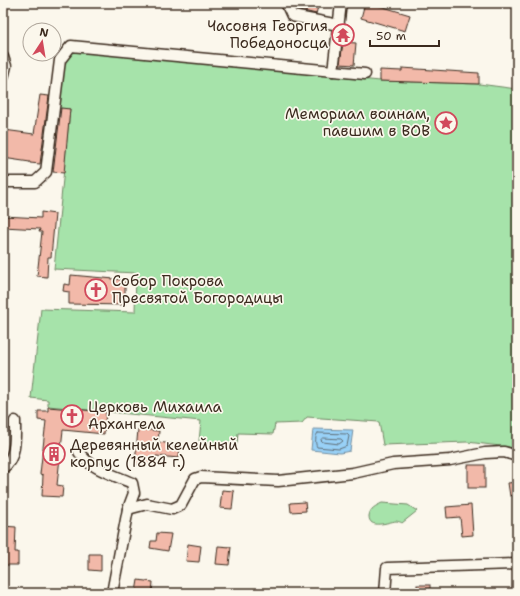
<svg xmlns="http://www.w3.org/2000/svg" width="520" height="596" viewBox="0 0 520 596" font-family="'Shantell Sans',sans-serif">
	<rect width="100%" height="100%" fill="#fbf7ec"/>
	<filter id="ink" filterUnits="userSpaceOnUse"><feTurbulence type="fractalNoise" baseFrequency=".025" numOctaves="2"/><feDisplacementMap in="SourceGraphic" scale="8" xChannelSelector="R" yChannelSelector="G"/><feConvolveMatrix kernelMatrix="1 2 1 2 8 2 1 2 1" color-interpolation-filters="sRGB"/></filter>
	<g filter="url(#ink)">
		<g fill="#a6e3aa" stroke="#708664">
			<path d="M71 50 380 81 479 84 517 89V450L509 447 467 442 383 445 379 422 307 417 302 423 275 424 273 434 238 433 237 444 199 441 201 421 48 406V400L31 398 41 309 135 312 136 273 54 269 70 109 57 108 63 60Z"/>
			<path d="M382 503 408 505 417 511 402 523C401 522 396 521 396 521 388 522 369 530 369 516 370 508 376 506 382 503Z"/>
		</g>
		<path fill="#98d1f7" stroke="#738ea0" d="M313 429 353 430 350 451 340 453 311 450Z"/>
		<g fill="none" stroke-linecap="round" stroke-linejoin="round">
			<g stroke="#606d75" stroke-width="1">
				<path d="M318 433 347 434 349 436 347 446 339 449 317 447C315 444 315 435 318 433Z"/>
				<path d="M323 438 341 439 343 441 339 444 323 442 321 440Z"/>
			</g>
		</g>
		<g fill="#f2b9a9" stroke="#3b2a1e">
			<path d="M293 3H319L316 14 296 9Z"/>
			<path d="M365 3H370L410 15 405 31 361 18Z"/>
			<path d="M343 42 356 43 354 65 340 64Z"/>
			<path d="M402 68 479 73V84L380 81V70L402 71Z"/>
			<path d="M40 95 49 96 40 164 30 163V162L3 158 4 130 34 134Z"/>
			<path d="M61 108 70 109 64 173 53 172Z"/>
			<path d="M41 212 55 214 51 257H48L47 277 37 276 42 232H39L40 229 3 227V216L41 218Z"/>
			<path d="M71 275 125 280V305L69 304V292L63 291 64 284 70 285Z"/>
			<path d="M48 407 106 412 104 434 63 430 57 485 63 486 62 497 42 496 43 475 40 474 46 421 38 420V411H48Z"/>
			<path d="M138 429 159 431 158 442 180 445 179 458 156 456V466L135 464Z"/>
			<rect x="468" y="465" width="17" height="23"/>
			<path d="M517 482V494L510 496 508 483Z"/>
			<path d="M222 490 234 491 232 509 220 508Z"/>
			<path d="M305 502 306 511 291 512 290 503Z"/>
			<path d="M471 505 473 535 462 536 460 517 447 518 446 507Z"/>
			<path d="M3 526 16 527 15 552H18V565H3Z"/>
			<path d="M157 533 171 534 168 551 150 548 151 541H156Z"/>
			<path d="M188 544 201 546 199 562 186 561Z"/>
			<path d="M218 546 231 547 229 565 216 564Z"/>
			<path d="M89 554H101V571L89 570Z"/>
			<path d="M138 580 153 582 152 593 136 592Z"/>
			<rect x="417" y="585" width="13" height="8"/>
		</g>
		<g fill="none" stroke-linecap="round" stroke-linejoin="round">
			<g stroke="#3b2a1e" stroke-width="13">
				<g id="minor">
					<path d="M286 3 292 16 339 25"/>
					<path d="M3 57 6 66 3 78"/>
					<path d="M333 71 341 3"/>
					<path d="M3 182H35L46 172 60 60 71 46 365 74"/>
					<path d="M79 452C87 467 116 476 132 483L134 493 128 509 112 593"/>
					<path d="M3 468C17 458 15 435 15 421"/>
					<path d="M128 509 147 504 172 509 181 505 195 479 201 477 278 481 353 473 393 464 450 460 485 453 504 452 517 456"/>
					<path d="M385 593 387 568 517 564"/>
				</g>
			</g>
			<use href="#minor" stroke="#fbf7ec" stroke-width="10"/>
		</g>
	</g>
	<defs>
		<g id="temple-ring" transform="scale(1.15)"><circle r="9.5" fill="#fbf7ec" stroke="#d1495b" stroke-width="1.5"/><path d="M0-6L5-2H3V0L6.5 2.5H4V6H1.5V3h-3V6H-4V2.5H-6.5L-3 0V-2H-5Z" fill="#d1495b"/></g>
		<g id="sight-ring" transform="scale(1.15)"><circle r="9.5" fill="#fbf7ec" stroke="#d1495b" stroke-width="1.5"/><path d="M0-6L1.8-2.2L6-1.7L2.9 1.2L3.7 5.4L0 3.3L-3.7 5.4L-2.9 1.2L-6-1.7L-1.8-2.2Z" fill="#d1495b"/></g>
		<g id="church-ring" transform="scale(1.15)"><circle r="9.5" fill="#fbf7ec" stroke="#d1495b" stroke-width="1.5"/><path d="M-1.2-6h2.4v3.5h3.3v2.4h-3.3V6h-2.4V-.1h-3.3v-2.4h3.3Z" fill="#d1495b"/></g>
		<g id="building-ring" transform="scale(1.15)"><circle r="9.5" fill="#fbf7ec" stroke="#d1495b" stroke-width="1.5"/><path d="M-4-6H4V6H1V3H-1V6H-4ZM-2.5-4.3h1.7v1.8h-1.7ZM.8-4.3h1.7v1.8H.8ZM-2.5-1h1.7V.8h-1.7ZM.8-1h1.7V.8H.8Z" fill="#d1495b"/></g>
	</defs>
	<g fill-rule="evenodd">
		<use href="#temple-ring" x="343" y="35"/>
		<use href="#sight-ring" x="446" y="123"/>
		<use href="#church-ring" x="96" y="290"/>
		<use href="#church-ring" x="72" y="416"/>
		<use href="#building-ring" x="54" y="454"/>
	</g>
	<g text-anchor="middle" stroke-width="3.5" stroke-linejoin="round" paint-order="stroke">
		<g font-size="15" fill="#3b2a1e" stroke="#fbf7ec" text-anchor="start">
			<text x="328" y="31" text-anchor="end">Часовня Георгия<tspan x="328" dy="17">Победоносца</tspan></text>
			<text x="430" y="119" text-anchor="end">Мемориал воинам,<tspan x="430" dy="17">павшим в ВОВ</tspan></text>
			<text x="112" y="286">Собор Покрова<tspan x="112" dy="17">Пресвятой Богородицы</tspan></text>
			<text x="88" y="412">Церковь Михаила<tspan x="88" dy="17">Архангела</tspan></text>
			<text x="70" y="450">Деревянный келейный<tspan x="70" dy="17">корпус (1884 г.)</tspan></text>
		</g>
	</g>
	<rect width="520" height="596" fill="none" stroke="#fbf7ec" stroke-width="16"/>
	<rect x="8" y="8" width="504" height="580" fill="none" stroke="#3b2a1e" stroke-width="1.5" filter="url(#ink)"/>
	<g transform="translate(42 42) rotate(12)"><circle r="19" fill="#fbf7ec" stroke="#aea59a"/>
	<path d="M0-3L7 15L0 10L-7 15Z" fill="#d1495b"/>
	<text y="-6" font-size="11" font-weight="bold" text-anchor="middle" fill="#3b2a1e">N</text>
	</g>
	<path d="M370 40v6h69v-6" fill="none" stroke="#3b2a1e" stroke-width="2"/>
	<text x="376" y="40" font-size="12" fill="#3b2a1e" stroke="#fbf7ec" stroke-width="3" paint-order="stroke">50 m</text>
</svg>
